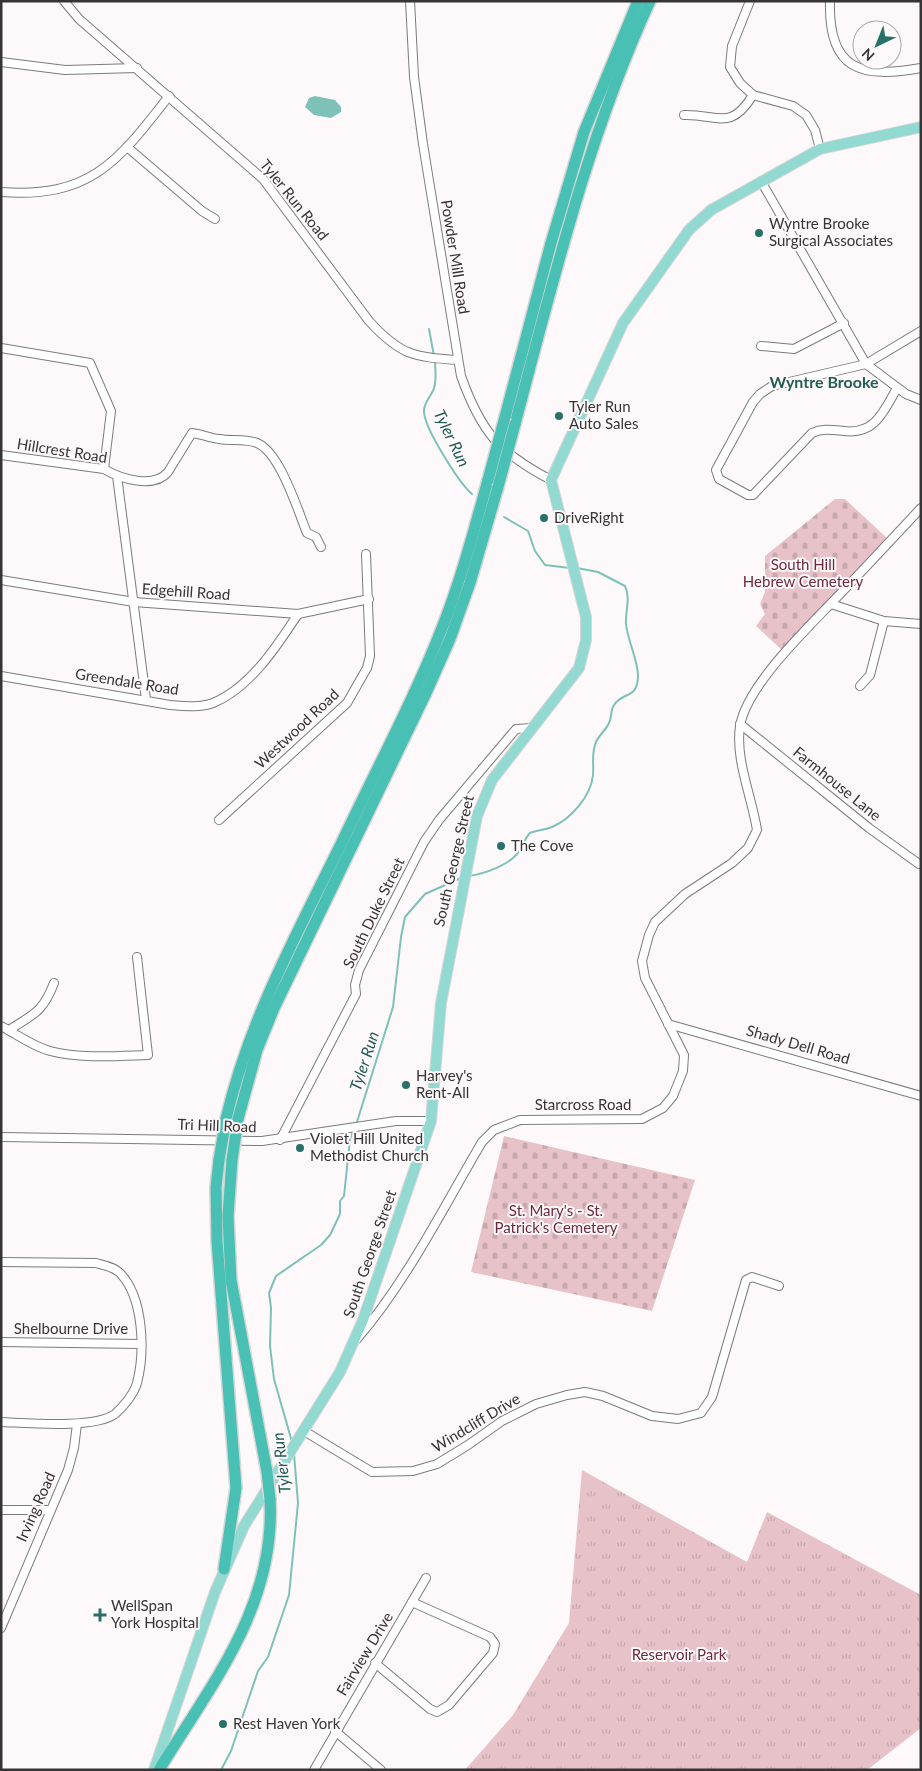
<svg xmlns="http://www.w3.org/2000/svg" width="922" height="1771" viewBox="0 0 922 1771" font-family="Lato,sans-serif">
	<defs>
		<pattern id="cemetery-stones" width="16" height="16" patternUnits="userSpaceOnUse" patternTransform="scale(1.25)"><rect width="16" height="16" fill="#e7c3c9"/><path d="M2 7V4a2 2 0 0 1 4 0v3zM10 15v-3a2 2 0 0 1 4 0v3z" fill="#c7a8ad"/></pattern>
		<pattern id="park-tufts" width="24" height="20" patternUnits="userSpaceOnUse" patternTransform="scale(1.25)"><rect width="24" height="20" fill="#e7c3c9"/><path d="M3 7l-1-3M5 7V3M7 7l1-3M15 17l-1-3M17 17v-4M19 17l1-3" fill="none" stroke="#c7a8ad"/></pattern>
	</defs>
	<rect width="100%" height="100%" fill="#fdf8f9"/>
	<g fill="url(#cemetery-stones)">
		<path d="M835 499H845L888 539 784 652 756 626 765 614 760 604 765 592V556Z"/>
		<path d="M504 1136 695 1180 652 1311 471 1272Z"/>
	</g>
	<path fill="url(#park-tufts)" d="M582 1470 747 1562 767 1512 921 1595V1728L867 1770H465L513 1715 569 1623Z"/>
	<path fill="#7ec1b8" d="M315 96 335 100 341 107V112L331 118 314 115 305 107 309 98Z"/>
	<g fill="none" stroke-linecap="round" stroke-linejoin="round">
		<g stroke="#7ec1b8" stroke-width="2">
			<path d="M429 329 434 356"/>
			<path d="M435 361C435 370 437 379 434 388 432 396 423 402 424 412 425 429 459 483 472 494"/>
			<path d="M504 517 528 531 535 551 545 565 570 568"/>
			<path d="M468 876C484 874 511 865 520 850 524 844 525 838 530 833 537 830 545 830 552 827 571 819 591 796 593 775 594 763 591 754 596 742 599 735 606 730 609 723 612 718 610 711 614 705 623 691 638 700 638 675 637 657 628 642 626 624 625 611 631 599 625 586L598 572 577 568"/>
			<path d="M356 1125 393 1007 401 937 405 917 425 894 461 878"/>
			<path d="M292 1442 274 1379 270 1346 271 1308 269 1293 276 1276 321 1245 330 1235 340 1214V1201L344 1196 350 1139 354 1129"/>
			<path d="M221 1770 231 1751 258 1671 268 1657 289 1595 298 1503 294 1454"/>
		</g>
		<g stroke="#7e7a7b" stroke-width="10">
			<g id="minor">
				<path d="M64 1 79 19 263 179 369 321C400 355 413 357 458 360"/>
				<path d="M410 1 414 77 423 144 461 376C481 432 499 453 551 480"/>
				<path d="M750 1 732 46 730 67 740 83 753 95 793 106 806 115 815 130 820 149"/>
				<path d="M830 1C828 70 861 79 921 68"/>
				<path d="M1 62 65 70 137 68"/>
				<path d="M684 115C718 114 730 132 753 95"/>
				<path d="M127 147 202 211 215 219"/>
				<path d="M761 181 866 364 906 394 921 400"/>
				<path d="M1 192C91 199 119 160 169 96"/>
				<path d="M761 346 794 349 844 323"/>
				<path d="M1 348 90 363 111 411 104 469"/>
				<path d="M897 388C884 411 875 435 844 431 833 430 823 428 812 433L753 495H748L719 479 716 470 753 402 760 394 772 386 866 364 921 331"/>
				<path d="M1 455 104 469C121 479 154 489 168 472L192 433C201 434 210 438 219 439 231 441 246 439 257 443 280 452 298 511 307 533L316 537 321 547"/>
				<path d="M117 476 146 699"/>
				<path d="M1 580 134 602 298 614 369 599"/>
				<path d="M831 604 884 621 921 624"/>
				<path d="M1 676 170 705C183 706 200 708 213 703 250 688 277 646 298 614"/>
				<path d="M860 686 870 675 884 621"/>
				<path d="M740 724 869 828 919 864"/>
				<path d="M219 820 347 703 367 668 370 656 366 554"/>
				<path d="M668 1024 921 1096"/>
				<path d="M1 1026C18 1035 32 1046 50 1051 81 1059 117 1056 148 1055L137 957"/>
				<path d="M9 1030C34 1014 43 1012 54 983"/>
				<path d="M1 1137 262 1141 396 1121H431"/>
				<path d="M280 1140 356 994 355 985 359 970 424 842 439 820 516 729 532 728"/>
				<path d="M1 1262 96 1263C104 1265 114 1267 120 1273 144 1298 145 1352 137 1383 134 1394 123 1407 115 1414 94 1429 28 1423 1 1422"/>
				<path d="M357 1339C407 1281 443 1208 482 1142L494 1130 520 1120 642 1119 663 1108 673 1096 683 1071 684 1055 645 978 642 961 649 935 655 922 685 894 732 863 748 848 757 830C752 797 735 760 740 726 747 684 811 625 840 594 867 566 894 537 921 508"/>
				<path d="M1 1342 140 1344"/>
				<path d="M304 1431 372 1472 413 1471 437 1464 468 1445 502 1421 536 1404 567 1395 585 1392 603 1396 652 1416 678 1419 701 1413 712 1397 746 1280 752 1277 779 1286"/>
				<path d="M1 1510H49"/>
				<path d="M1 1628 68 1470 74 1448 77 1424"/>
				<path d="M375 1663 430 1709 437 1712 449 1705 493 1653 495 1644 490 1637 412 1602"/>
				<path d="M335 1731 381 1770"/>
				<path d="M314 1770 426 1578"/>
			</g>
		</g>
		<g stroke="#d7d6d6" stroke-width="12">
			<path id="major" d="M154 1770 215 1592 244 1526 340 1372 363 1320 431 1121 441 1003 477 816 492 780 579 668 586 640V617L551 480 623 323 689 230 711 210 820 149 921 127"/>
		</g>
		<g stroke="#d7d6d6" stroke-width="14">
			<g id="highway">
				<path d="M505 417 551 243 584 132 638 1"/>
				<path d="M515 424C553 281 588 136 650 1"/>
				<path d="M226 1119C249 1020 297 934 341 844 375 772 413 702 442 628 461 580 474 530 488 480"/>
				<path d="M238 1119 257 1050 274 1008 426 693 450 639 470 583 498 487"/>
				<path d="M219 1160 216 1187 217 1241 236 1488 224 1569"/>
				<path d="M232 1160 228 1216 231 1280 267 1472"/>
				<path d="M159 1770C212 1683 276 1606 270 1499"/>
			</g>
		</g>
		<use href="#minor" stroke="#fff" stroke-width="8"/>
		<use href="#major" stroke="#92d9d2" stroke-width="10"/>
		<use href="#highway" stroke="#49c0b4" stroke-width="11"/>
		<g stroke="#d7d6d6" stroke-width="14" stroke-linecap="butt">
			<g id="highway-bridge">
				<path d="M488 480 505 417"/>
				<path d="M498 487 515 424"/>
				<path d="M219 1160 226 1119"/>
				<path d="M232 1160 238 1119"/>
				<path d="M267 1472 270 1499"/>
			</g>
		</g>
		<use href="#highway-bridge" stroke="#49c0b4" stroke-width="11"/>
	</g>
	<g fill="#287169" stroke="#fdf8f9" stroke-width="2">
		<circle cx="759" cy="233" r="5"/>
		<circle cx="559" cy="416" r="5"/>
		<circle cx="544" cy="518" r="5"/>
		<circle cx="501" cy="846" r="5"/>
		<circle cx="406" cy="1085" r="5"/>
		<circle cx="300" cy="1148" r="5"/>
		<path d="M97.5 1607.5h5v5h5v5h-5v5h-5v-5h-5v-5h5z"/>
		<circle cx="223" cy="1724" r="5"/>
	</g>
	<g text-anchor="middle" stroke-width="4" stroke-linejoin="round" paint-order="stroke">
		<g font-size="15" fill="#363434" stroke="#fdf8f9">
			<text transform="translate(294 200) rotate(51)" y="5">Tyler Run Road</text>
			<text transform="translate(455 257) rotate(81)" y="5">Powder Mill Road</text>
			<text transform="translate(62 451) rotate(9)" y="5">Hillcrest Road</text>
			<text transform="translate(186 592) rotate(4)" y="5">Edgehill Road</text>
			<text transform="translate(127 682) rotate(9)" y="5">Greendale Road</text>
			<text transform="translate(297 729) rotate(-43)" y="5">Westwood Road</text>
			<text transform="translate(837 784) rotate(39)" y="5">Farmhouse Lane</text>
			<text transform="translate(454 861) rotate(-77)" y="5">South George Street</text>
			<text transform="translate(374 913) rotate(-64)" y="5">South Duke Street</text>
			<text transform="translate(798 1045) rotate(16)" y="5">Shady Dell Road</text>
			<text x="583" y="1110">Starcross Road</text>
			<text transform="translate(217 1126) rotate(2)" y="5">Tri Hill Road</text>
			<text transform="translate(370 1254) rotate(-71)" y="5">South George Street</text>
			<text x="71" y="1334">Shelbourne Drive</text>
			<text transform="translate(476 1423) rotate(-31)" y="5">Windcliff Drive</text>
			<text transform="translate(36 1507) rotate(-66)" y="5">Irving Road</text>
			<text transform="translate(365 1654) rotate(-59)" y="5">Fairview Drive</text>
		</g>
		<g font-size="15" fill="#363434" stroke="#fdf8f9" text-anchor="start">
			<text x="769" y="229">Wyntre Brooke<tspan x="769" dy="17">Surgical Associates</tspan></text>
			<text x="569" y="412">Tyler Run<tspan x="569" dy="17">Auto Sales</tspan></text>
			<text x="554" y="523">DriveRight</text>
			<text x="511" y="851">The Cove</text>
			<text x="416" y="1081">Harvey's<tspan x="416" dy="17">Rent-All</tspan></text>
			<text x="310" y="1144">Violet Hill United<tspan x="310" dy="17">Methodist Church</tspan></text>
			<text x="111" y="1611">WellSpan<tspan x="111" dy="17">York Hospital</tspan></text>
			<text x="233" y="1729">Rest Haven York</text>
		</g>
		<g font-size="15" fill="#6e2a3c" stroke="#fdf8f9">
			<text x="803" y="570">South Hill<tspan x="803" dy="17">Hebrew Cemetery</tspan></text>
			<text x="556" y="1216">St. Mary's - St.<tspan x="556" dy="17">Patrick's Cemetery</tspan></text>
			<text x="679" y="1660">Reservoir Park</text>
		</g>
		<g font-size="16" font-weight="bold" fill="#245d56" stroke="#fdf8f9">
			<text x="824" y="388">Wyntre Brooke</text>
		</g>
		<g font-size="16" font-style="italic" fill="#225a54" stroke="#fdf8f9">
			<text transform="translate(452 438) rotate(64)" y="6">Tyler Run</text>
			<text transform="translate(364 1061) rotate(-72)" y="6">Tyler Run</text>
			<text transform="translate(281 1463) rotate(-97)" y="6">Tyler Run</text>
		</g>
	</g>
	<rect width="922" height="1771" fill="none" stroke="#363434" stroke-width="5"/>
	<g transform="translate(877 45) rotate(223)"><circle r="24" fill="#fdf8f9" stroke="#adaaaa"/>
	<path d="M0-4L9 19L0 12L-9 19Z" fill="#287169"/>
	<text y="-8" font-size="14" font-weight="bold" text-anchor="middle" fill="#363434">N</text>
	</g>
</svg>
